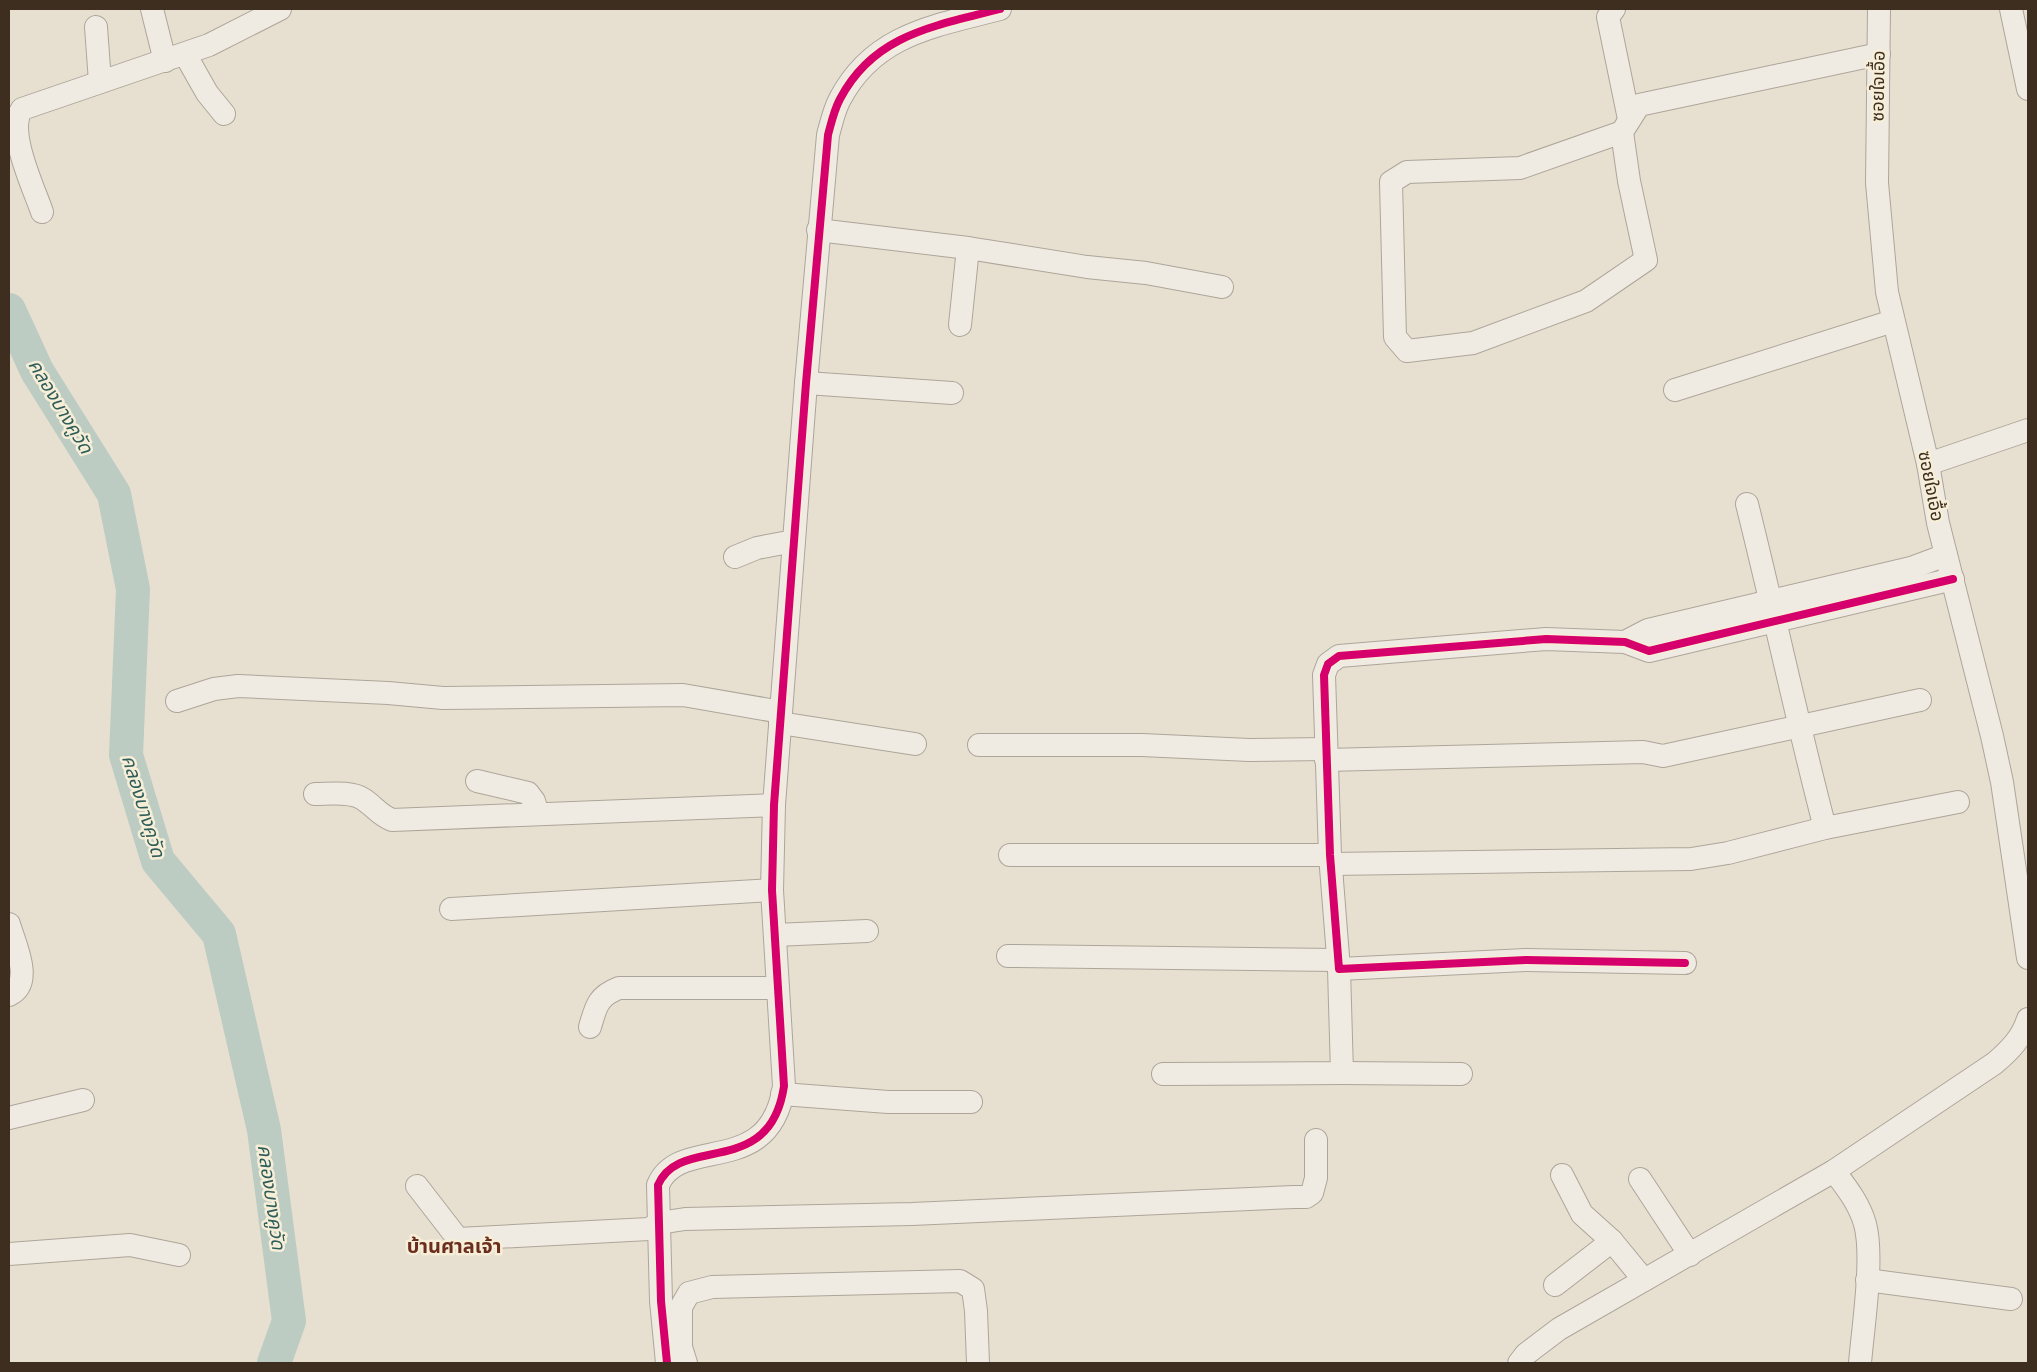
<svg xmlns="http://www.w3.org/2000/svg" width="2037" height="1372" viewBox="0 0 2037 1372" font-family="'Source Serif 4','Noto Sans Thai',serif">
	<rect width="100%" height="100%" fill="#e7e0d1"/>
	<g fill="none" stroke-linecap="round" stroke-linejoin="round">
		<path stroke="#bcccc2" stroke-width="34" d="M9 310 37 371 114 494 133 589 126 755 158 861 219 934 264 1130 289 1321 274 1363"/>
		<g stroke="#ada599" stroke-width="24">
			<g id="minor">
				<path d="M152 9 165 61"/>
				<path d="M1614 9 1608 17 1629 119"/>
				<path d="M1879 9 1877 183 1887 292 1928 464 1938 523 1992 736 2002 782 2028 958"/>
				<path d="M2011 9 2028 89"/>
				<path d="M96 27 100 82"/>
				<path d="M185 54 207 93 224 114"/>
				<path d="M1622 132 1520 168 1407 172 1391 182 1395 337 1407 351 1473 343 1586 301 1646 260 1629 181 1622 132 1639 105 1879 54"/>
				<path d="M42 212C34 188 6 131 22 109L209 45 280 9"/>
				<path d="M818 230 968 248 1087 267 1146 273 1222 287"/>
				<path d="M960 325 968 248"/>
				<path d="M806 383 952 393"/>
				<path d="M1675 390 1893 321"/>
				<path d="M1928 464 2028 430"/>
				<path d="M1747 504C1774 612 1797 721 1825 828"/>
				<path d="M735 557 757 548 794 541"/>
				<path d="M1625 642 1648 630 1911 568 1946 555"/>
				<path d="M177 701 214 689 238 686 388 693 443 698 683 695 781 712"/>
				<path d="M780 723 915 744"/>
				<path d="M979 745H1142L1249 750 1325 749"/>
				<path d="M1326 760 1643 752 1663 756 1920 700"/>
				<path d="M477 781 528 793 534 801 538 814"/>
				<path d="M315 794C329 794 351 791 363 799 374 806 379 815 392 820L774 805"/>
				<path d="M1010 855H1330"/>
				<path d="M1331 864 1691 859 1728 853 1825 828 1958 802"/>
				<path d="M451 909 772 890"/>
				<path d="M9 924C14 943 35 983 9 995"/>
				<path d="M775 935 867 931"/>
				<path d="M1008 956 1338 960"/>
				<path d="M1685 963 1526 960 1339 969 1330 855 1324 675 1328 664 1339 656 1546 639 1625 642 1649 651 1953 579"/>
				<path d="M590 1027C596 1006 598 996 619 988H778"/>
				<path d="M1342 1073 1461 1074"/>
				<path d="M1163 1074 1342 1073 1339 969"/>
				<path d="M782 1094 888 1102H971"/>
				<path d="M9 1118 83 1100"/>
				<path d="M1834 1171C1846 1187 1859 1203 1865 1224 1874 1257 1863 1327 1860 1363"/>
				<path d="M1562 1175 1582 1214 1612 1241 1644 1280"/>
				<path d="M1640 1179 1690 1255"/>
				<path d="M417 1186 458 1239 649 1229 659 1223 685 1219 912 1214 1294 1197H1306L1312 1193 1316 1178V1140"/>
				<path d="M9 1254 130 1245 179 1255"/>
				<path d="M1867 1280 2011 1299"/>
				<path d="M1555 1285 1612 1241"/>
				<path d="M667 1363 661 1301 658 1185C680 1133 770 1181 784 1086L772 890 774 805 806 383 828 135C831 124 834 110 840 99 874 34 935 26 1000 9"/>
				<path d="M686 1363 681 1347V1307L689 1293 712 1287 960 1281 973 1289 976 1311 978 1363"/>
				<path d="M1519 1363 1526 1354 1559 1329 1834 1171 1995 1063C2010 1050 2022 1038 2028 1019"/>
			</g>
		</g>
		<use href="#minor" stroke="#efebe3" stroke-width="22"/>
		<g stroke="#f7eed8" stroke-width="11">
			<g id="cycleway">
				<path d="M1685 963 1526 960 1339 969 1330 855 1324 675 1328 664 1339 656 1546 639 1625 642 1649 651 1953 579"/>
				<path d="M667 1363 661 1301 658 1185C680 1133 770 1181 784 1086L772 890 774 805 806 383 828 135C831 124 834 110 840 99 874 34 935 26 1000 9"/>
			</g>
		</g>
		<use href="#cycleway" stroke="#d6006c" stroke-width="8"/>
	</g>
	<g text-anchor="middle" stroke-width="5" stroke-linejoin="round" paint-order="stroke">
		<g font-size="18" fill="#3d2e20" stroke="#f7eed8">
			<text transform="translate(1878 86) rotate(-89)" y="6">ซอยใจเอื้อ</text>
			<text transform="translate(1931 486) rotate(79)" y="6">ซอยใจเอื้อ</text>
		</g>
		<g font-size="19" font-style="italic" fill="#2f5d5a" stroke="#f7eed8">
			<text transform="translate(61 406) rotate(59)" y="7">คลองบางคูวัด</text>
			<text transform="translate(144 806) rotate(73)" y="7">คลองบางคูวัด</text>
			<text transform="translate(272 1197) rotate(82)" y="7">คลองบางคูวัด</text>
		</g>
		<g font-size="20" font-weight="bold" fill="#6b2e1e" stroke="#f7eed8">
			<text x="454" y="1253">บ้านศาลเจ้า</text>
		</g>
	</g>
	<rect width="2037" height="1372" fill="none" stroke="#3d2e20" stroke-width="20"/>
</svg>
